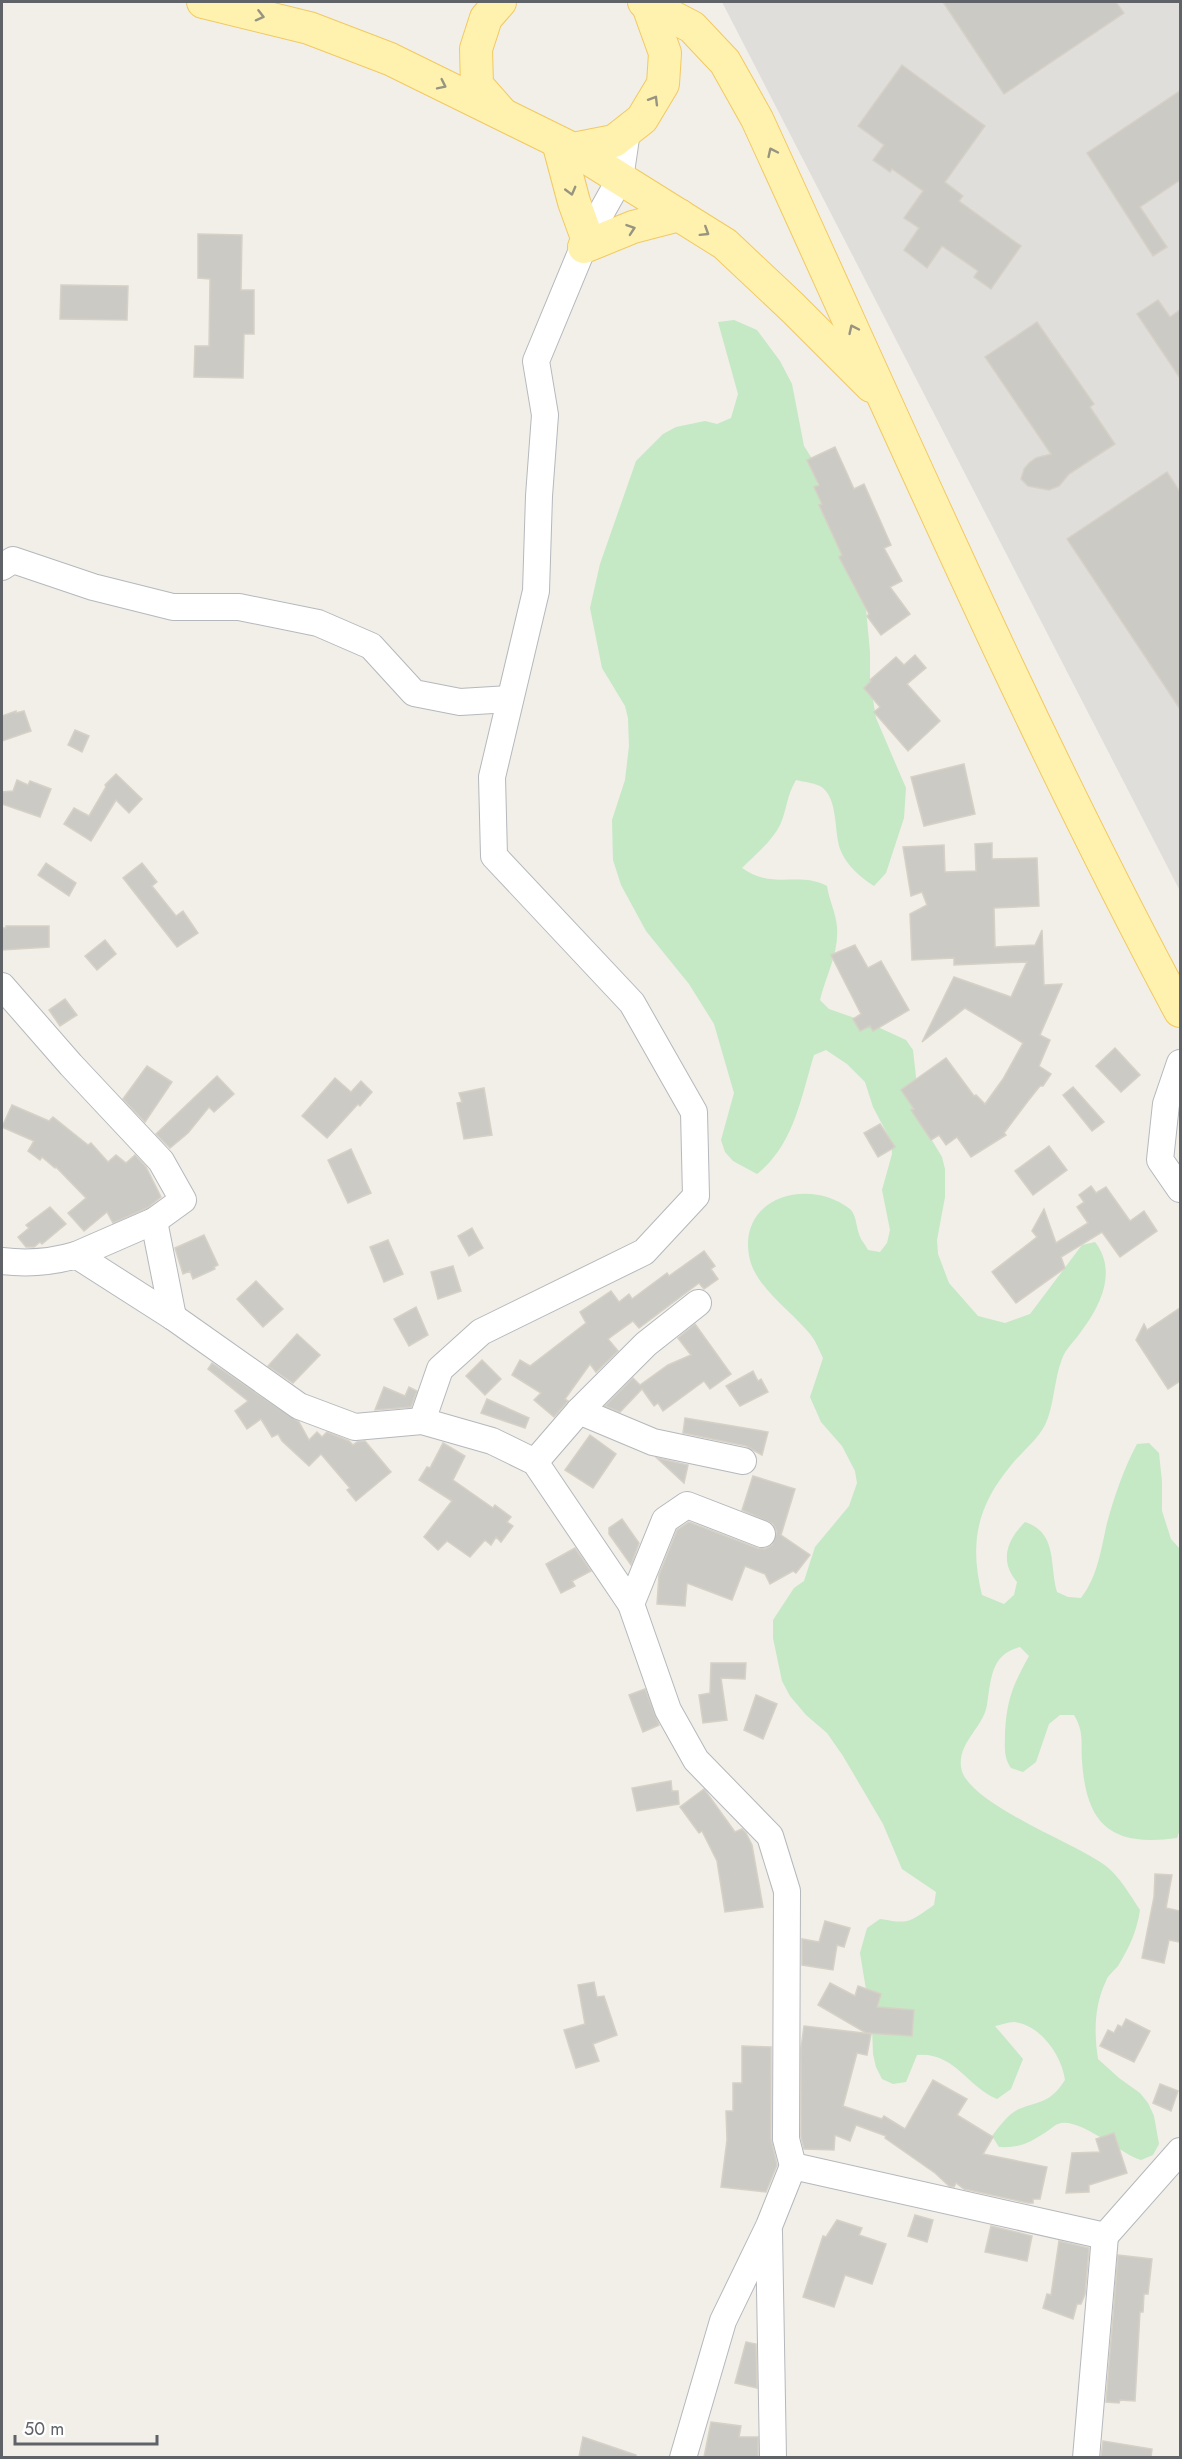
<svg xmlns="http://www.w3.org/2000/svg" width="1182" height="2459" viewBox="0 0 1182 2459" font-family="Jost,sans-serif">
	<rect width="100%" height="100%" fill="#f1efe8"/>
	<path fill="#e0deda" d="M722 2H1180V891Z"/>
	<path fill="#c5e8c5" d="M734 320 757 330 780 361 792 384 804 446 811 457 826 519 863 577 870 652V681L876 718 906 788 904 818 886 873 874 886C861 878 846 865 840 849 834 831 838 801 823 788 817 783 804 782 796 780 786 797 787 810 780 825 772 841 755 855 742 868 773 890 799 871 827 886 829 900 836 913 837 927 839 954 826 975 820 1000L829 1009 869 1023 906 1040 913 1050 921 1122 942 1157 945 1169V1197L937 1240 938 1254 949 1283 978 1316 1005 1323 1030 1314 1082 1245 1095 1242C1118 1271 1100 1307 1080 1333 1074 1342 1066 1348 1062 1359 1054 1379 1054 1407 1045 1425 1038 1439 1022 1452 1012 1464 977 1506 969 1542 982 1595L1004 1604 1014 1595 1017 1582C999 1561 1007 1540 1025 1522 1058 1533 1049 1564 1057 1592L1068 1597 1081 1598C1098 1576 1101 1549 1107 1523 1114 1497 1124 1468 1137 1444L1149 1443 1159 1453 1162 1482V1511L1171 1539 1180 1549V1829L1177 1838C1112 1847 1086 1826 1082 1760 1081 1741 1084 1732 1074 1715H1060L1049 1724 1036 1762 1023 1772 1011 1768C1003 1756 1005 1746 1005 1732 1007 1699 1013 1685 1029 1656L1020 1647C991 1654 991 1679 987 1705 983 1728 958 1742 961 1767 965 1803 1078 1844 1106 1866 1120 1877 1130 1895 1140 1910 1137 1931 1129 1948 1118 1966 1114 1971 1108 1975 1106 1981 1094 2006 1094 2033 1098 2059L1119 2078 1140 2093 1148 2103 1154 2116 1159 2144 1153 2155 1141 2160C1121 2154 1077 2115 1058 2124 1054 2125 1050 2130 1046 2132 1029 2143 1020 2148 999 2147L992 2136C1000 2126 1007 2115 1019 2109 1042 2100 1050 2103 1065 2080 1062 2056 1041 2025 1014 2022 1008 2022 1001 2025 995 2026L1023 2059 1011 2089 997 2099C966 2086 955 2052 917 2055L906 2082 893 2084 882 2079 876 2067 873 2054 872 2026 860 1953 867 1928 880 1919C910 1924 908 1923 934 1905L936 1892 902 1869 883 1824 843 1756 827 1733 806 1715 790 1696 782 1681 773 1638V1620L794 1588 804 1581 815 1547 849 1506 857 1483 855 1471 842 1446 821 1422 810 1397 823 1358C819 1350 816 1341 810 1334 792 1312 757 1288 750 1260 735 1198 808 1176 850 1209 857 1215 856 1230 861 1239 863 1242 866 1246 868 1250L880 1252 887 1243 890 1230 882 1190 892 1154 891 1141 873 1107 865 1082 847 1064 826 1050 814 1055C801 1097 794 1145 757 1174L733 1161 725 1152 721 1140 734 1093 714 1024 689 984 646 931 621 885 613 860 612 820 625 780 629 746 628 718 625 706 602 668 590 608 600 564 636 461 663 434 676 427 705 421 717 424 731 418 738 394 718 322Z"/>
	<g fill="#cccac5" stroke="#d6d1c6" stroke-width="1.5">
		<path d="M943 2H1116L1124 13 1004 94Z"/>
		<path d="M902 65 985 126 945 182 963 196 959 201 1021 246 991 289 974 277 978 271 942 246 927 268 904 250 919 228 904 218 923 191 892 169 890 172 873 160 884 145 858 126Z"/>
		<path d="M1180 91V180L1140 207 1167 247 1153 256 1087 153Z"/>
		<path d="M198 234 242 235 241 290H254V334H244L243 378 194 377 195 346H209L210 279 198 278Z"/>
		<path d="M61 285 128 286 127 320 60 319Z"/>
		<path d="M1158 300 1170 317 1180 310V378L1137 314Z"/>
		<path d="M1037 322 1094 404 1090 407 1115 444 1069 474 1059 486 1049 490 1028 486 1021 479 1024 469 1029 463 1036 458 1051 454 985 357Z"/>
		<path d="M835 447 854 489 864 484 891 545 884 548 902 581 890 587 910 614 881 635 867 616 869 614 839 557 842 555 819 505 822 504 814 487 819 485 807 460Z"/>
		<path d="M1167 472 1180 492V709L1067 539Z"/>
		<path d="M915 655 926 668 907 684 940 721 908 751 874 712 880 707 864 688 871 681 870 680 896 657 904 665Z"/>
		<path d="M16 711V713L24 711 31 731 2 741V716Z"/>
		<path d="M75 730 89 736 82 752 68 745Z"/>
		<path d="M964 764 975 814 924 826 911 777Z"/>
		<path d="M116 774 142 799 129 813 116 800 91 841 64 824 74 808 89 816 106 787 105 785Z"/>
		<path d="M17 780 28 785 30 781 51 789 40 817 2 804V792L13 791Z"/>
		<path d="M992 843V859L1037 858 1039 906 994 908 995 947 1035 945 1042 930 1044 985 1062 984 1040 1035 1050 1040 1039 1066 1051 1074 1043 1086H1040L1028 1101 1004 1133 1006 1135 971 1157 957 1137 946 1145 939 1135 931 1140 911 1110 914 1109 901 1090 946 1058 974 1096 976 1095 985 1104 1003 1079 1023 1043 965 1008 922 1042 954 977 1011 997 1027 962 954 965V958L912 960 910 914 927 905 922 892 911 896 903 847 944 845 945 872 976 871 975 844Z"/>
		<path d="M46 863 76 883 69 896 38 875Z"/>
		<path d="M142 863 157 882 152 886 176 916 183 911 198 933 177 947 123 878Z"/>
		<path d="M6 926H49V947L2 950V928H6Z"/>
		<path d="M105 940 116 954 97 970 85 956Z"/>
		<path d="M855 945 868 968 881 961 909 1010 873 1031 870 1026 860 1031 853 1019 861 1014 831 955Z"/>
		<path d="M65 999 77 1015 60 1026 49 1010Z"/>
		<path d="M1115 1048 1140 1075 1121 1092 1096 1066Z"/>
		<path d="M147 1066 172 1082 145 1122 123 1099Z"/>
		<path d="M217 1076 234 1094 214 1112 209 1107 188 1133 170 1148 156 1134Z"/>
		<path d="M335 1078 351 1092 361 1081 372 1092 360 1106 358 1104 327 1138 302 1116Z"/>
		<path d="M1073 1087 1104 1122 1092 1131 1063 1095Z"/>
		<path d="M484 1088 492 1135 464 1139 457 1103 462 1102 459 1093Z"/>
		<path d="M12 1105 49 1121 53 1117 88 1145 91 1143 108 1162 116 1155 126 1163 135 1155 146 1167 161 1197 147 1208 113 1223 107 1212 84 1231 68 1213 86 1198 56 1167 55 1168 42 1157 40 1160 28 1151 34 1141 2 1127Z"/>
		<path d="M880 1124 895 1147 878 1157 864 1133Z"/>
		<path d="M1049 1146 1067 1170 1033 1195 1015 1171Z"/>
		<path d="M351 1149 371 1193 348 1203 328 1160Z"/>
		<path d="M1091 1186 1096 1193 1106 1187 1130 1221 1144 1211 1157 1231 1120 1257 1102 1232 1061 1257 1065 1268 1016 1303 992 1272 1037 1237 1032 1231 1044 1209 1056 1243 1088 1223 1077 1207 1084 1202 1079 1195Z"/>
		<path d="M50 1207 66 1224 42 1244 40 1242 34 1247H26L18 1237 29 1228 26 1225Z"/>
		<path d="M472 1228 483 1248 469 1256 458 1236Z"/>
		<path d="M204 1235 218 1265 214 1267 215 1269 193 1279 190 1271 183 1274 175 1248Z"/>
		<path d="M388 1240 403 1274 384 1282 370 1247Z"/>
		<path d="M704 1251 715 1266 711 1269 718 1279 704 1289 699 1283 639 1328 633 1321 608 1339 618 1351 596 1372 590 1364 565 1399 568 1401 554 1417 534 1400 541 1393 512 1375 520 1360 530 1366 586 1323 580 1312 611 1291 619 1302 629 1294 632 1299 667 1273 669 1276Z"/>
		<path d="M453 1266 461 1291 438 1299 431 1272Z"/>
		<path d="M256 1281 283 1309 263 1327 237 1299Z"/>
		<path d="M416 1307 428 1335 409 1346 394 1319Z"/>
		<path d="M1180 1308V1381L1168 1389 1136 1340 1144 1324 1147 1330Z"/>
		<path d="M695 1324 731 1374 710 1389 704 1381 663 1411 658 1403 654 1406 642 1389 620 1412 605 1406 633 1378 640 1385 668 1365 691 1355 678 1338Z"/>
		<path d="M297 1334 320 1355 293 1383 268 1366Z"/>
		<path d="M482 1360 501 1379 485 1395 466 1376Z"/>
		<path d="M212 1363 299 1422 309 1440 317 1432 322 1437 327 1432 349 1441 353 1445 357 1442 365 1441 391 1472 356 1501 347 1490 350 1488 321 1454 309 1466 282 1441 278 1434 272 1437 261 1419 247 1429 235 1411 248 1401 208 1369Z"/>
		<path d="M753 1371 758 1381 761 1379 768 1392 740 1406 726 1386Z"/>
		<path d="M384 1387 405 1396 409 1387 417 1391 411 1407 375 1410Z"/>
		<path d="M487 1399 529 1418 525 1428 481 1413Z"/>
		<path d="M685 1418 768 1432 762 1455 746 1446 683 1433Z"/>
		<path d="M590 1435 616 1454 593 1488 565 1470Z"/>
		<path d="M443 1443 465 1456 453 1480 493 1508 495 1505 511 1517 507 1522 513 1526 501 1542 496 1537 491 1545 485 1540 470 1557 447 1541 438 1550 424 1537 452 1501 419 1480 427 1467 430 1468Z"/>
		<path d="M657 1458 688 1465 684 1483Z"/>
		<path d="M753 1476 795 1489 781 1535 810 1555 796 1573 793 1571 770 1584 765 1574 745 1566 732 1600 687 1583 685 1606 657 1604 659 1575 677 1530 689 1522 757 1548 765 1549 772 1545 777 1532 773 1524 742 1510Z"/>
		<path d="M622 1519 639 1543 631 1565 609 1534V1528Z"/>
		<path d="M575 1548 591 1571 572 1581 575 1586 561 1593 546 1564Z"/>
		<path d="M711 1663H746L745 1679 721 1678 727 1720 703 1723 699 1695 710 1693Z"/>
		<path d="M645 1689 659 1725 643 1732 629 1695Z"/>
		<path d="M756 1695 777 1704 763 1739 744 1730Z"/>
		<path d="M671 1781 672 1791H678L679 1804 637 1811 632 1788Z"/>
		<path d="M704 1789 735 1832 742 1829 746 1833 752 1845 763 1907 725 1912 717 1861 702 1831 699 1833 680 1807Z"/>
		<path d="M1155 1874 1172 1875 1166 1908 1180 1911V1942L1169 1940 1164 1963 1142 1958 1154 1897Z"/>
		<path d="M825 1921 850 1928 844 1947 837 1945 833 1970 802 1965V1939L819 1942Z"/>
		<path d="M594 1982 597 1997 604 1996 617 2035 593 2044 599 2061 576 2068 564 2030 585 2024 578 1985Z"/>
		<path d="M830 1983 855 1996 858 1986 881 1994 877 2007 914 2010 912 2036 866 2033 818 2005Z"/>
		<path d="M1126 2019 1150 2031 1134 2062 1100 2046 1108 2030 1114 2033 1118 2025 1122 2027Z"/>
		<path d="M804 2026 871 2034 867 2055 857 2053 843 2106 882 2119 884 2116 905 2129 933 2080 967 2099 957 2115 993 2137 983 2154 1047 2167 1040 2199H1033V2203H1028L964 2189 956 2183 954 2187 949 2186 935 2173 885 2138 886 2136 856 2125 850 2141 835 2135 834 2150 804 2149 801 2137V2048Z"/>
		<path d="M742 2046 771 2047V2139L777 2165 766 2192 721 2187 727 2140 726 2111H733V2083H742Z"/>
		<path d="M1160 2084 1178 2091 1171 2111 1153 2103Z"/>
		<path d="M1114 2133 1127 2173 1089 2185V2192L1066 2193 1072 2153 1100 2152 1096 2139Z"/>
		<path d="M915 2215 933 2220 927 2242 908 2236Z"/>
		<path d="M837 2220 862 2228 859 2235 886 2244 872 2284 845 2275 834 2307 803 2297 823 2236 826 2237Z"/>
		<path d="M991 2226 1032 2236 1027 2261 985 2252Z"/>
		<path d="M1059 2241 1089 2248 1085 2294 1081 2304H1077L1073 2319 1043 2308 1047 2294 1051 2295Z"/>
		<path d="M1118 2255 1152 2259 1148 2294H1144L1143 2312H1140L1135 2401 1120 2400 1119 2403 1106 2402Z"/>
		<path d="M746 2342 756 2344 757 2388 735 2383Z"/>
		<path d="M711 2422 741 2426 739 2437H758V2457H704Z"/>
		<path d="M583 2437 636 2455V2457H579Z"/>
		<path d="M1103 2441 1152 2449 1151 2457H1101Z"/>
	</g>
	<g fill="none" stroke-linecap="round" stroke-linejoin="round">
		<g stroke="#b5b8bc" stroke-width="28">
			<g id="minor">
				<path d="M2 567 13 560 93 587 173 607H239L318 623 371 646 414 693 460 702 510 699"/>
				<path d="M2 986 71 1065 161 1161 183 1200 154 1221 76 1255"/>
				<path d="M1180 1063 1166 1104 1160 1160 1180 1189"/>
				<path d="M154 1221 173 1317"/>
				<path d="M2 1261C28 1264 50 1263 76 1255L173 1317 299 1406 355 1427 422 1421 492 1441 535 1462 631 1604 668 1710 696 1760 770 1836 787 1891 786 2139 793 2166"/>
				<path d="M579 1411 653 1442 743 1461"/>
				<path d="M422 1421 440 1369 481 1332 644 1252 696 1196 694 1112 632 1003 494 856 492 777 536 591 539 496 545 415 536 361 587 238 620 179 627 131"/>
				<path d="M535 1462 579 1411 646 1344 698 1303"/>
				<path d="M631 1604 665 1520 687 1505 762 1534"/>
				<path d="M769 2232 773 2458"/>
				<path d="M683 2458 723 2321 769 2226 793 2166 1105 2236 1180 2151"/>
				<path d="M1086 2458 1105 2236"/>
			</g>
		</g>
		<g stroke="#f2c960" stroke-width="34">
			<g id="major">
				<path d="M203 2 309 28 390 59 573 149 725 244 793 308 871 386"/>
				<path d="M500 2 486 18 476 49 477 85 500 111"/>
				<path d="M644 2 692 27 725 62 757 119C894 417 1025 722 1180 1011"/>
				<path d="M558 142 574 202 587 238"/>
				<path d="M573 149 614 141 642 119 663 84 665 53 647 3"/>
				<path d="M584 247 633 227 679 215"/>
			</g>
		</g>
		<use href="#minor" stroke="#fff" stroke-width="26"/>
		<use href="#major" stroke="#fff2af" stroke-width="32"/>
	</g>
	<defs><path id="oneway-chevron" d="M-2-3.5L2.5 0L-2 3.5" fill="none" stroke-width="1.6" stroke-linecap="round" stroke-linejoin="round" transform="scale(1.5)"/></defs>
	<g stroke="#979581">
		<use href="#oneway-chevron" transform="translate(260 16) rotate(14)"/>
		<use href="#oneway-chevron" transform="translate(442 85) rotate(26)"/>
		<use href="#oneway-chevron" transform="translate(654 100) rotate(-59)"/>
		<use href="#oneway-chevron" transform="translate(772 152) rotate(-115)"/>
		<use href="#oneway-chevron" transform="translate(571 191) rotate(75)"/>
		<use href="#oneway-chevron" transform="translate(631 229) rotate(-19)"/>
		<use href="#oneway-chevron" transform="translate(705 232) rotate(32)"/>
		<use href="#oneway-chevron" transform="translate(853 329) rotate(-115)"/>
	</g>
	<rect width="1182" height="2459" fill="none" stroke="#5f6368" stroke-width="6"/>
	<path d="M15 2435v9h142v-9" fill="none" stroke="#5f6368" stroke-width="3"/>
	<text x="24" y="2435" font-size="18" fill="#5f6368" stroke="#ffffff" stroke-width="4.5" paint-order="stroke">50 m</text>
</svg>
